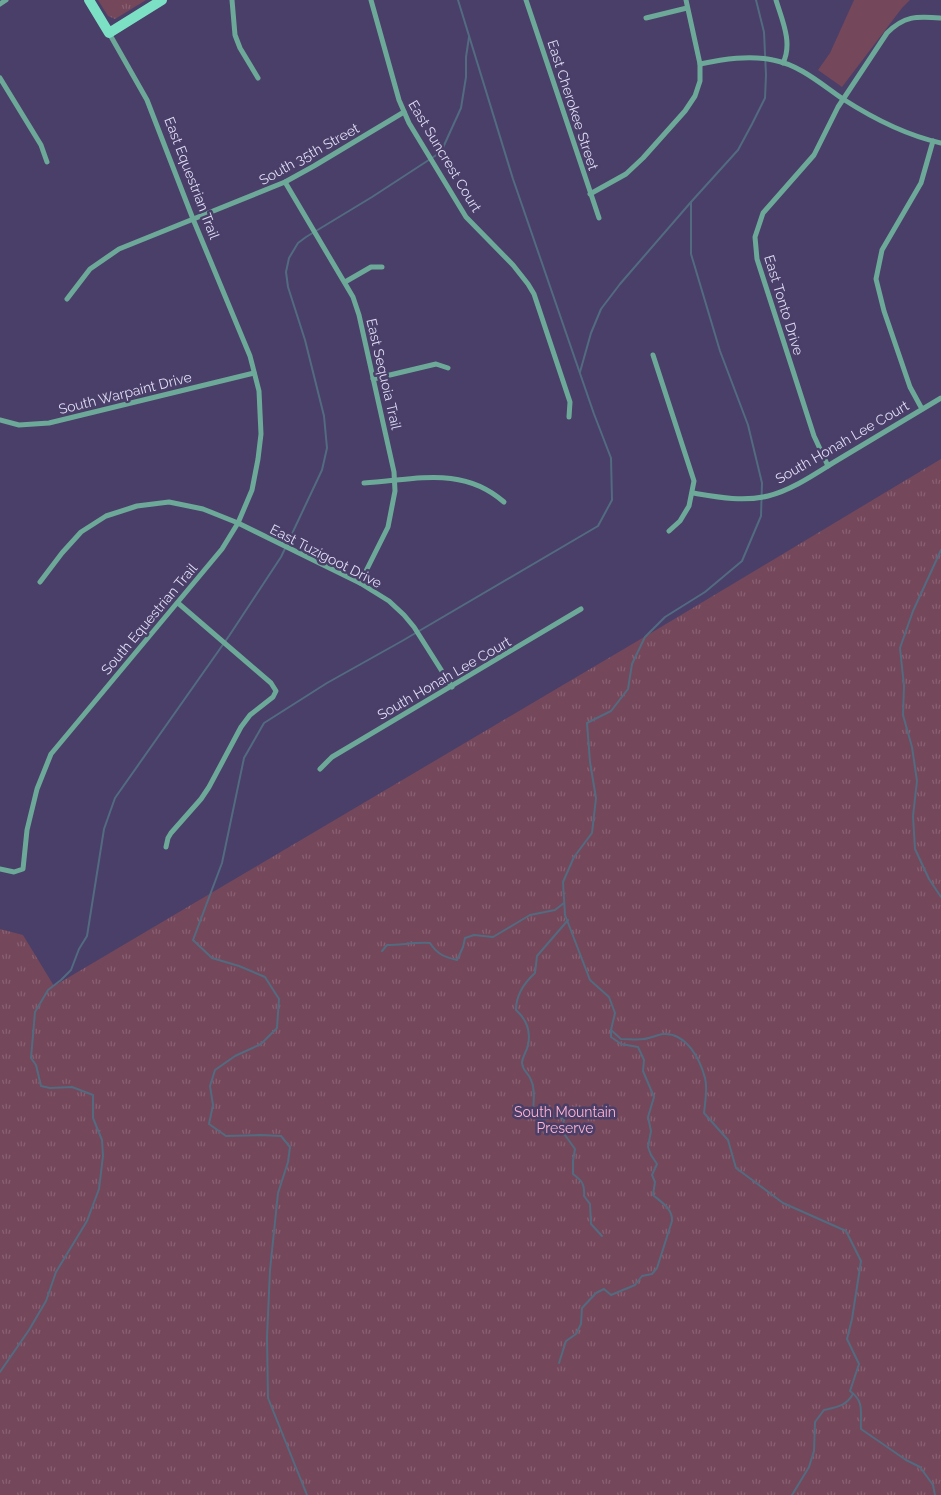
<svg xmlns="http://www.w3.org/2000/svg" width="941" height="1495" viewBox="0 0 941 1495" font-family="Raleway,sans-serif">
	<defs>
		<pattern id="park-tufts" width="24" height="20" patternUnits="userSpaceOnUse" patternTransform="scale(1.25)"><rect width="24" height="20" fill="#75475a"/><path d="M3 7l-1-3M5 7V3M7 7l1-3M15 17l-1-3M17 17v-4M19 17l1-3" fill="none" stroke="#886172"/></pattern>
	</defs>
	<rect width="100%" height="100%" fill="#493f68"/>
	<path fill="#75475a" d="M854 0H910L902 8 842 87 818 70 830 53Z"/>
	<g fill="url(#park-tufts)">
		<path d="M98 0H146L115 19 108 16Z"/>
		<path d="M941 459V1495H0V929L23 935 54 986 656 630Z"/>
	</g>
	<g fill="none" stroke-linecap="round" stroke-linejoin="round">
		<g stroke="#526b80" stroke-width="2">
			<path d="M691 202V254L720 351 748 425 762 483 761 516 742 561 705 592 665 617 645 637 632 664 628 689 611 711 587 723 590 762 596 798 592 833 574 857 563 882 565 915 590 980 609 997 615 1013 611 1030 621 1039C629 1039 637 1040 644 1039 651 1038 657 1035 663 1034 686 1032 700 1059 705 1078 708 1089 705 1102 704 1113L728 1140 736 1168 783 1203 846 1231 861 1261 852 1319 847 1339 859 1364 850 1391C865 1402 860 1412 861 1429L906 1460 920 1467 933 1485 935 1495"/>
			<path d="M580 372 591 333 601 309 620 284 691 202 738 150 752 124 765 98 766 75 764 32 756 0"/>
			<path d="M941 550 913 611 900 648 904 686 903 715 912 747 917 781 913 816 915 849 929 879 941 897"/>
			<path d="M568 920 537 956 535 973C524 983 516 995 516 1010 526 1019 531 1031 528 1045 527 1051 522 1057 522 1063 523 1072 529 1073 531 1080 536 1090 533 1104 533 1115L540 1120 556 1116 564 1119 562 1131 575 1149 573 1161V1174C582 1181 585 1184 584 1196L590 1204 591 1224 602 1236"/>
			<path d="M382 951 387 945C401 945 416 942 430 943 437 954 444 957 457 960L463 947 465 938 474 935 493 937 530 915 555 910 564 903"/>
			<path d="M559 1363 566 1341 576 1334 581 1324 582 1308 596 1293 604 1289 611 1295 635 1285 642 1276 652 1274 657 1268 672 1221C673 1209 661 1202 653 1195L655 1182 652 1175 657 1164 651 1155 648 1147 651 1131 648 1117 654 1097 643 1071 644 1060 638 1047 621 1044 611 1037V1030"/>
			<path d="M0 1372 29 1330 46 1301 56 1272 87 1221 99 1189 103 1156 102 1140 93 1118V1095L72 1087 50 1088 41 1086 36 1065 31 1058 35 1012 48 990 61 980 71 970 79 949 87 936 104 829 115 798 229 636 281 557 322 470 327 448 324 416 305 340 288 287 286 272 289 258 298 243 306 237 372 197 441 152 461 108 466 77V57L469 37"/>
			<path d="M307 1495 268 1398 267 1337 270 1270 278 1193 288 1162 290 1147 281 1136 261 1135 226 1136 209 1124 213 1105 210 1086 215 1070 235 1056 261 1044 277 1028 279 999 265 977 239 966 212 958 193 940 222 863 244 758 264 723 327 683 402 641 598 526 612 500 611 458 594 414 513 179 458 0"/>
			<path d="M792 1495 809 1467 814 1451 815 1422 824 1410C838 1407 846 1406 853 1394"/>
		</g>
		<g stroke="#6da998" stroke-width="5">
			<path d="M232 0 235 35 240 48 258 78"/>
			<path d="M371 0 399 100 409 123 466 217 513 265 528 284 534 294 570 402 569 417"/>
			<path d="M526 0 599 218"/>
			<path d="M776 0C782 20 793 43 783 63"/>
			<path d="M0 4 6 0"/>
			<path d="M646 18 687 8"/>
			<path d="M700 64C724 59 749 55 773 60 800 65 821 84 843 99 874 119 905 135 941 143"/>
			<path d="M0 78 41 145 47 162"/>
			<path d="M285 182 353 297 359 315 394 472 395 491 388 527 360 583"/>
			<path d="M590 194 626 174 643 158 685 111 695 96 700 81V64L686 0"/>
			<path d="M345 282 371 267H382"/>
			<path d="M67 299 90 269 119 249 285 182 314 166 404 112"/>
			<path d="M653 355 694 481 689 506 680 521 669 531"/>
			<path d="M373 379 436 364 448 368"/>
			<path d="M922 409 910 387 884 311 876 279 882 250 921 183 933 141"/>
			<path d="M0 420 19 425 49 423 254 373"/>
			<path d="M828 466 814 436 757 259 755 237 763 213 814 155 838 107 887 33C904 16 916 16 940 18"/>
			<path d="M364 483C415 480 462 465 504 502"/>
			<path d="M693 493C717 497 743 502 768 496 792 490 815 474 836 461 871 440 906 419 941 398"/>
			<path d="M40 582 62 553 81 532 106 516 137 506 169 502 203 509 238 523 360 583 389 601 404 615 414 627 452 687"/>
			<path d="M320 769 332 757 581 609"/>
			<path d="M166 847 168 838 171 833 201 799 209 787 241 727 250 715 273 697 276 691 271 683 178 603"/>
			<path d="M0 869 14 872 23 869 27 830 37 789 51 754 222 549 238 523 252 490 258 459 261 434 259 391 250 356 193 219 147 100 109 33"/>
		</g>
		<path stroke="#7ce0c5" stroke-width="10" d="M89 0 109 33 162 0"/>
	</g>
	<g text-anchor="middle" stroke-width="5" stroke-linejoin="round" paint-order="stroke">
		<g font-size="14" fill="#dfdbf4" stroke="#493f68">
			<text transform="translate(573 105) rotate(72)" y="5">East Cherokee Street</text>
			<text transform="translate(309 154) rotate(-29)" y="5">South 35th Street</text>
			<text transform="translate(445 156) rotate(59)" y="5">East Suncrest Court</text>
			<text transform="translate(192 178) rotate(69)" y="5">East Equestrian Trail</text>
			<text transform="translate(784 305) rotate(73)" y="5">East Tonto Drive</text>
			<text transform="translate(384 374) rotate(77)" y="5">East Sequoia Trail</text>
			<text transform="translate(125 393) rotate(-14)" y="5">South Warpaint Drive</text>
			<text transform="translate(842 442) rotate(-30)" y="5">South Honah Lee Court</text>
			<text transform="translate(326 556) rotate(27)" y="5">East Tuzigoot Drive</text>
			<text transform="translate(149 619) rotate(-50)" y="5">South Equestrian Trail</text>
			<text transform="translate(444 678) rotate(-30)" y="5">South Honah Lee Court</text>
		</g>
		<g font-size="14" fill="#ffb2d0" stroke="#493f68">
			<text x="565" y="1117">South Mountain<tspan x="565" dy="16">Preserve</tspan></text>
		</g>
	</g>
</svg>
